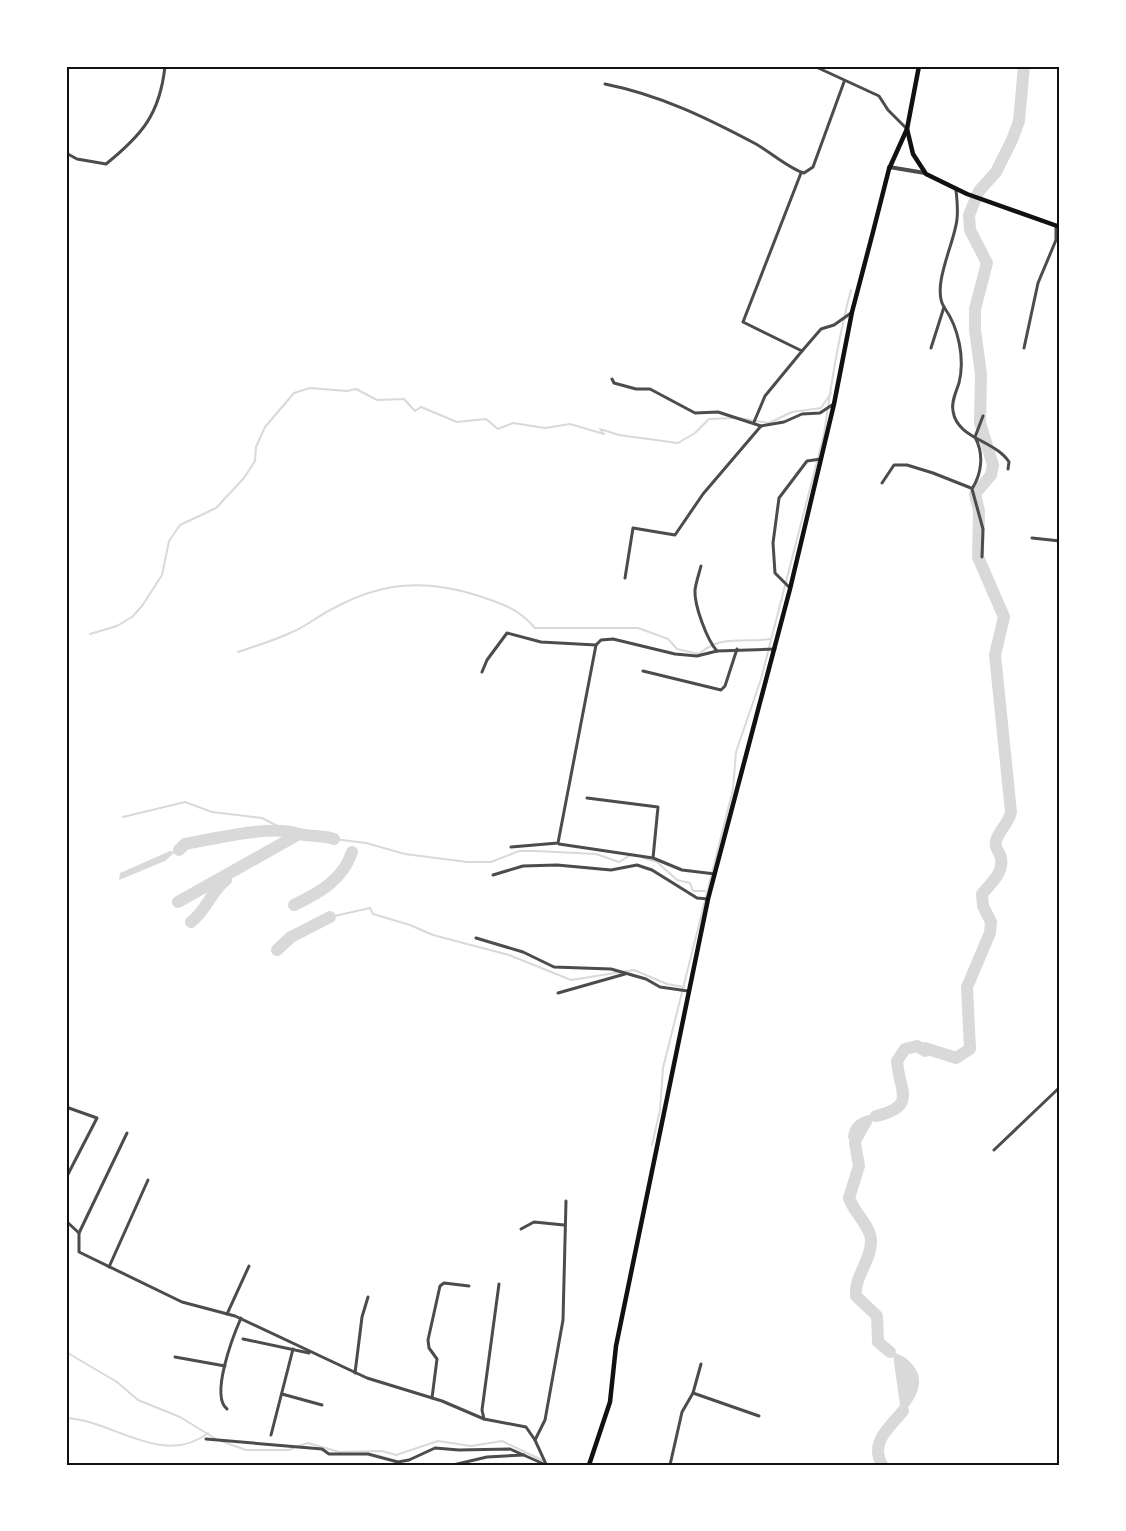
<svg xmlns="http://www.w3.org/2000/svg" width="1126" height="1531" viewBox="0 0 1126 1531" font-family="Roboto,sans-serif">
	<rect width="100%" height="100%" fill="#fff"/>
	<g fill="#d9d9d9">
		<path d="M170 851 175 852 165 861 119 880 120 873Z"/>
		<path d="M889 1111 873 1121 858 1148 857 1157 848 1137C851 1114 871 1115 889 1111Z"/>
		<path d="M879 1343C886 1351 895 1352 904 1357 935 1379 912 1406 892 1424L901 1412 893 1355 881 1348Z"/>
	</g>
	<g fill="none" stroke-linecap="round" stroke-linejoin="round">
		<g stroke="#d9d9d9" stroke-width="2">
			<path d="M739 418 769 423 792 412 821 408 831 393"/>
			<path d="M90 634 117 626 132 617 142 606 162 575 169 541 180 525 216 508 244 478 255 461 256 447 265 427 294 393 310 388 347 391 356 389 377 400 404 399 415 411 421 407 457 422 486 419 498 429 513 423 545 428 570 424 604 434 600 429 619 435 678 443 695 433 709 419 733 418"/>
			<path d="M238 652C255 646 273 641 290 633 306 627 319 615 334 608 382 582 425 579 476 595 500 603 518 608 535 628H638L668 639 677 649 699 654C721 634 744 643 770 639"/>
			<path d="M123 817 185 802 212 812 262 818 289 832"/>
			<path d="M334 839 366 843 405 854 467 862H491L519 851H536L596 854 619 862 629 856"/>
			<path d="M643 858 657 862 677 880 690 883 693 891H705"/>
			<path d="M330 917 370 908 373 914 410 925 433 935 509 955 571 980 634 970 667 984 684 987"/>
			<path d="M652 1145 660 1110 663 1068 733 789 736 752 761 679 824 434C831 386 838 338 851 290"/>
			<path d="M66 1352 117 1382 138 1400 180 1417 216 1439"/>
			<path d="M66 1418C113 1420 163 1468 208 1433"/>
			<path d="M221 1441 246 1450H289L294 1448"/>
			<path d="M299 1446 308 1443 339 1452 382 1451 396 1455 438 1441 471 1446 502 1441 544 1461"/>
		</g>
		<g stroke="#d9d9d9" stroke-width="12">
			<path d="M179 850 185 844C212 839 275 824 299 834"/>
			<path d="M178 902 299 834C312 837 323 835 334 839"/>
			<path d="M294 905C319 893 343 880 352 852"/>
			<path d="M191 922C207 910 211 891 226 880"/>
			<path d="M277 950 291 937 330 917"/>
			<path d="M876 1116C918 1106 899 1091 897 1061L905 1049 917 1046 925 1051V1048L956 1058 970 1049 967 987 990 933 991 922 983 906 982 894C990 884 1004 873 1001 858 1000 852 994 848 996 841 999 830 1009 823 1011 812L995 655 1004 617 978 557 979 511 975 494 991 475 993 465 980 423 981 374 975 330V309L987 263 970 230 969 215 979 191 996 172 1012 140 1019 121 1024 66"/>
			<path d="M855 1143 859 1166 849 1198C854 1213 870 1225 871 1240 872 1260 854 1276 856 1296L877 1316 878 1342 890 1352"/>
			<path d="M882 1465C869 1442 890 1427 903 1411"/>
		</g>
		<g stroke="#4c4c4c" stroke-width="3">
			<path d="M814 66 879 96 888 110 906 128"/>
			<path d="M605 84C660 95 707 118 756 144 770 152 791 170 804 173L813 167 844 82"/>
			<path d="M66 153 77 159 106 164C142 135 160 114 165 66"/>
			<path d="M801 173 743 322 802 351 821 329 834 325 851 313"/>
			<path d="M944 307C959 328 965 359 959 383 956 392 951 402 953 411 957 439 995 440 1009 462L1008 469"/>
			<path d="M931 348 944 307C931 286 955 242 957 219 958 210 957 199 956 190"/>
			<path d="M1024 348 1038 283 1056 240V225"/>
			<path d="M612 379 614 383 636 389H650L695 413 718 412 761 426 784 422 802 414 820 413 832 405"/>
			<path d="M754 422 765 396 802 351"/>
			<path d="M882 483 894 465H907L933 473 971 488"/>
			<path d="M1032 538 1060 541"/>
			<path d="M982 557 983 529 972 489C982 473 984 454 975 437L983 416"/>
			<path d="M701 566C699 574 696 582 695 590 694 605 707 640 717 651"/>
			<path d="M625 578 633 528 675 535 703 494 761 426"/>
			<path d="M790 588 775 573 773 543 779 498 807 461 821 459"/>
			<path d="M643 671 721 690 725 686 737 649"/>
			<path d="M482 672 487 660 507 633 541 642 596 645"/>
			<path d="M587 798 658 807 653 858"/>
			<path d="M559 844 653 858 682 870 715 874"/>
			<path d="M511 847 558 843 596 645 601 640 613 639 675 654 697 656 717 651 775 649"/>
			<path d="M493 875 523 866 557 865 611 870 637 865 652 870 697 898 708 899"/>
			<path d="M476 938 523 952 554 967 611 969 646 979 660 987 688 991"/>
			<path d="M558 993 625 974"/>
			<path d="M66 1107 97 1118 66 1178"/>
			<path d="M994 1150 1060 1087"/>
			<path d="M66 1221 79 1233V1252L182 1302 235 1316 367 1378 442 1401 484 1419 526 1427 535 1440"/>
			<path d="M521 1229 534 1222 564 1225"/>
			<path d="M79 1233 127 1133"/>
			<path d="M109 1267 148 1180"/>
			<path d="M227 1314 249 1266"/>
			<path d="M243 1339 309 1353"/>
			<path d="M175 1357 225 1366"/>
			<path d="M355 1373 362 1317 368 1297"/>
			<path d="M693 1393 759 1416"/>
			<path d="M282 1394 322 1405"/>
			<path d="M432 1398 437 1359 429 1348 428 1340 440 1286 444 1283 469 1286"/>
			<path d="M227 1409C210 1396 233 1336 241 1318"/>
			<path d="M484 1419 482 1410 499 1284"/>
			<path d="M271 1435 293 1349"/>
			<path d="M206 1439 322 1449 329 1454H368L398 1462 409 1460 435 1448 459 1450 510 1449 546 1465"/>
			<path d="M546 1464 535 1440 545 1420 563 1320 566 1201"/>
			<path d="M453 1465 487 1457 524 1455"/>
			<path d="M670 1465 682 1412 693 1393 701 1364"/>
		</g>
		<path stroke="#4c4c4c" stroke-width="4" d="M889 167 925 173"/>
		<g stroke="#111" stroke-width="4.5">
			<path d="M919 66 907 129 913 154 926 174 967 194 1060 227"/>
			<path d="M589 1465 610 1402 616 1346 708 899 790 589 834 404 852 312 873 232 889 169 907 129"/>
		</g>
	</g>
	<rect width="1126" height="1531" fill="none" stroke="#ffffff" stroke-width="135"/>
	<rect x="68" y="68" width="990" height="1396" fill="none" stroke="#111" stroke-width="2"/>
</svg>
